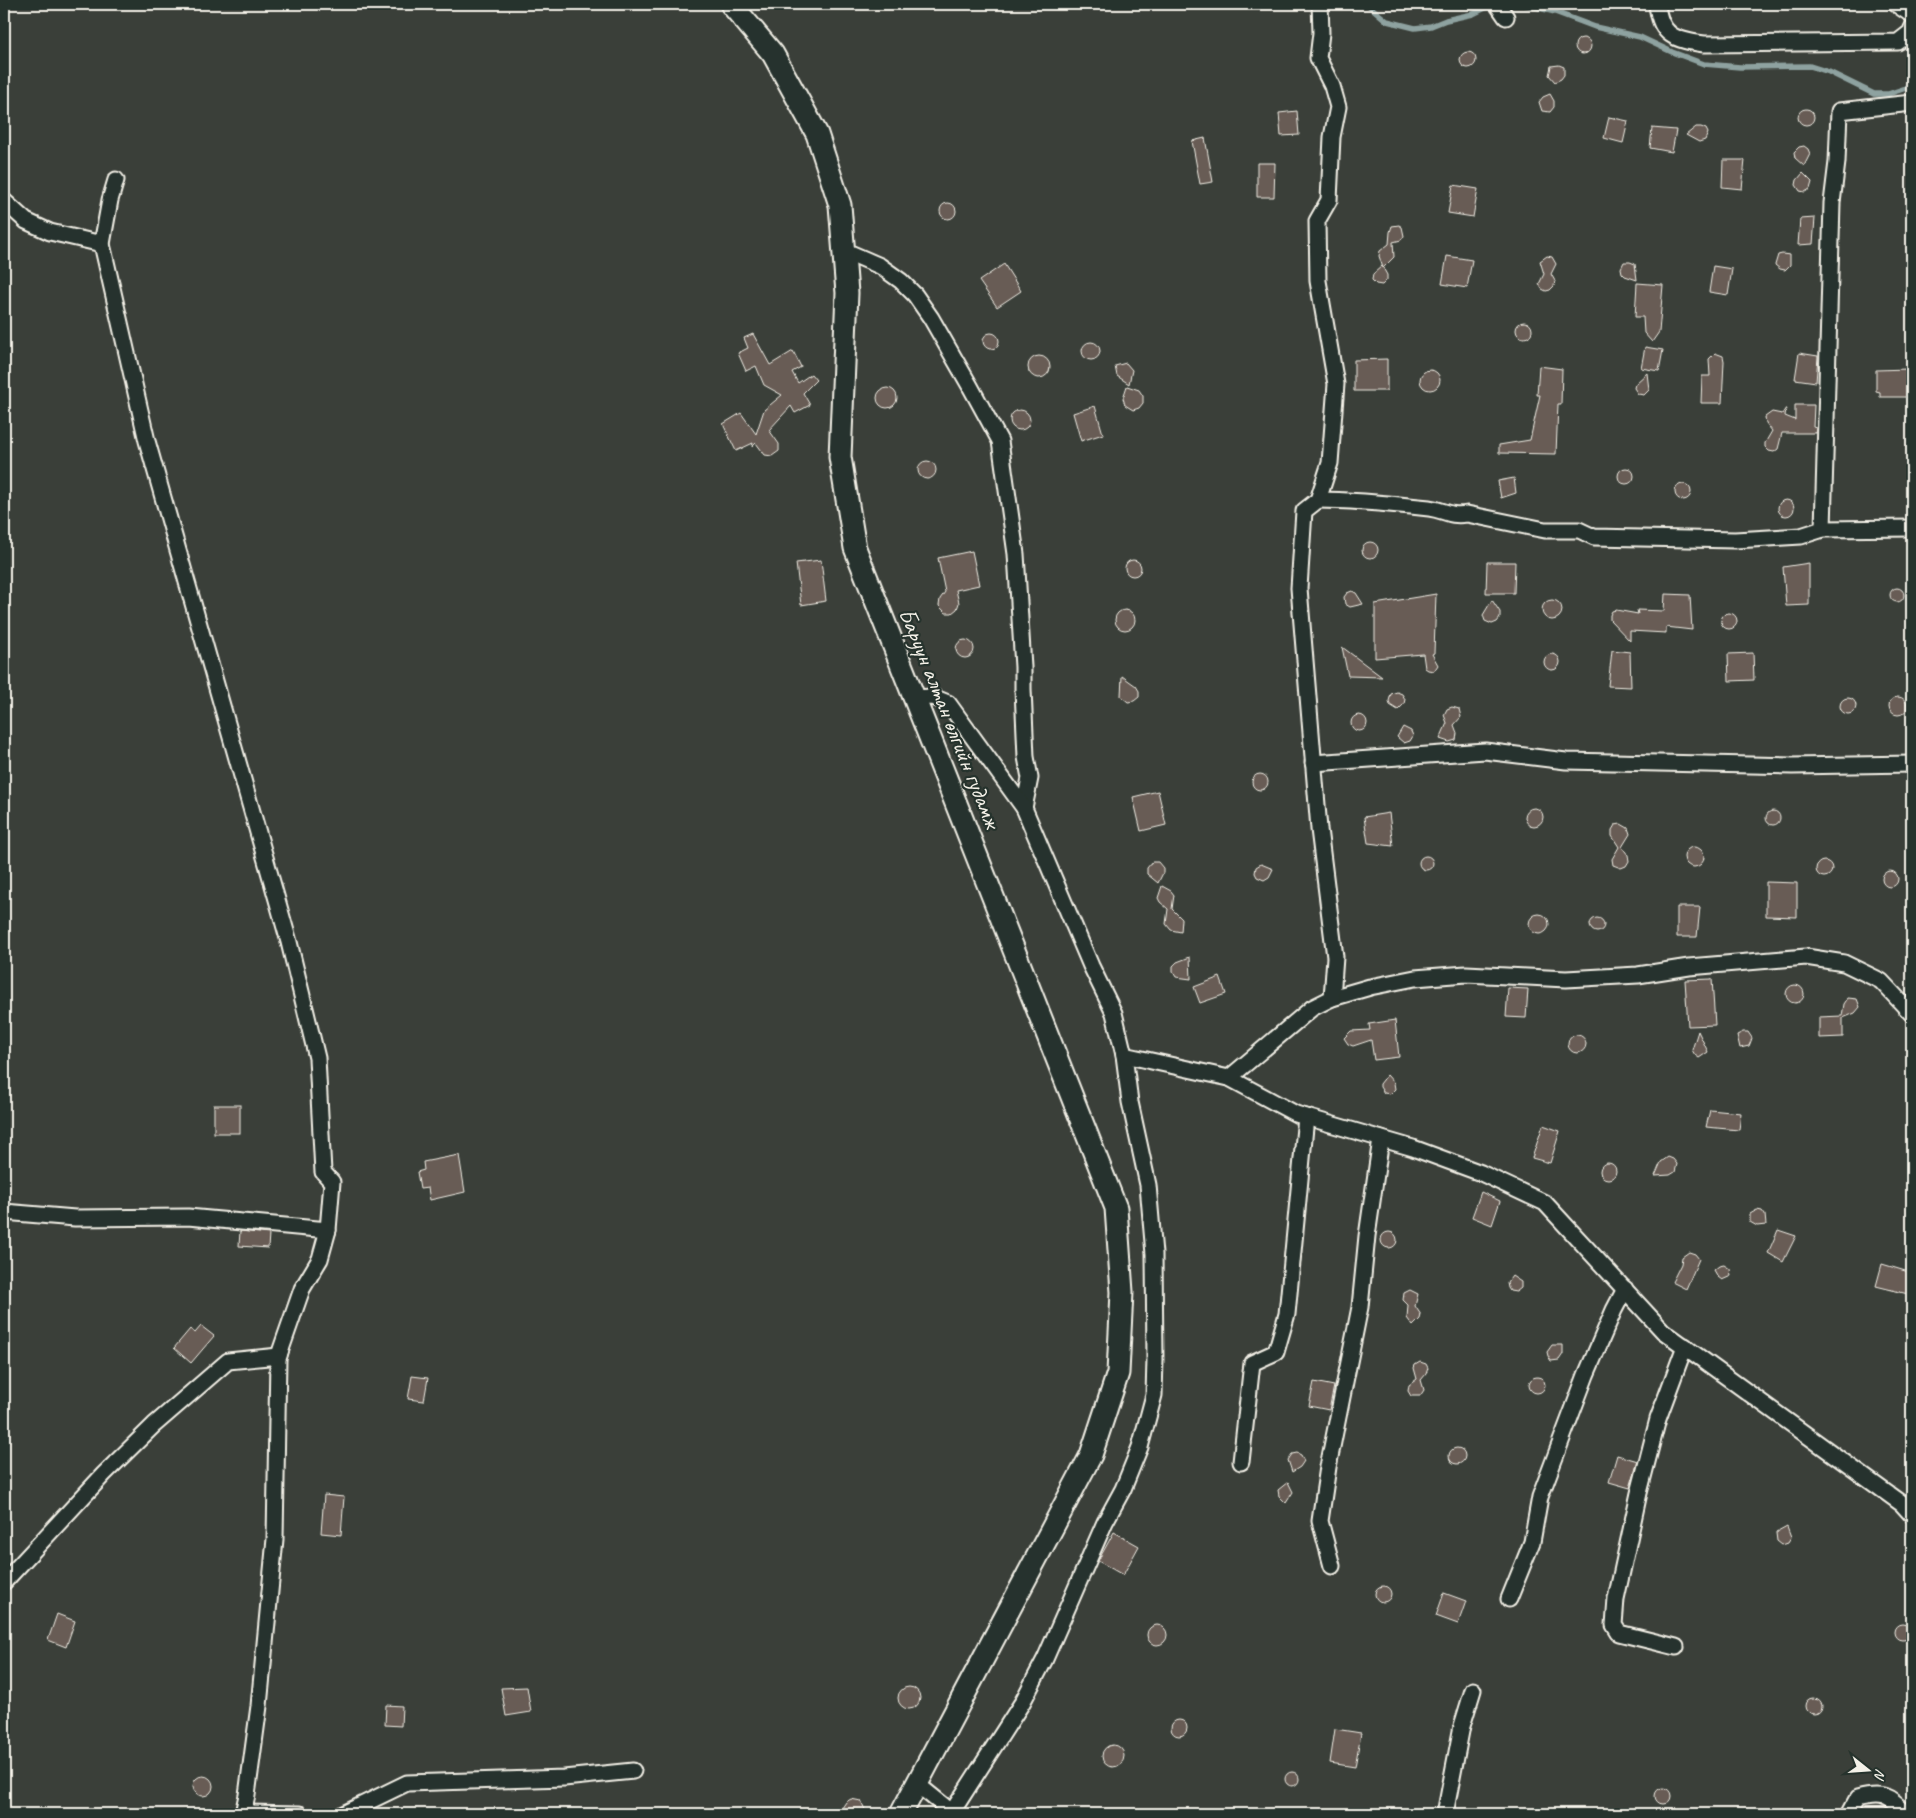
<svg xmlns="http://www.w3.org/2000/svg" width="1916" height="1818" viewBox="0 0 1916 1818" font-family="Caveat,sans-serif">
	<rect width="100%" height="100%" fill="#3a3f39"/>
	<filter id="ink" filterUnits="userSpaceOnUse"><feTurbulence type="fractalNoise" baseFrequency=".02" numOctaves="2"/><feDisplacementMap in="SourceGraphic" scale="10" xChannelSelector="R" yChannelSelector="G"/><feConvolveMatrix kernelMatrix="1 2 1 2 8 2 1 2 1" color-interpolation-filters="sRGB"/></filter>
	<g filter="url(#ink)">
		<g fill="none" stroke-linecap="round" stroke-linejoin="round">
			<g stroke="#8ea2a0" stroke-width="5.5">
				<path d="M1367 4 1387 21 1415 28 1431 26 1446 20 1473 14 1489 6 1497 4"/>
				<path d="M1524 4 1555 12 1595 27 1640 37 1672 52 1704 64 1740 67 1810 66 1829 72 1874 94H1888L1912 86"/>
			</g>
		</g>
		<g fill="#675b55" stroke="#f4f1e8">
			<circle cx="1583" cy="46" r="8"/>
			<circle cx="1468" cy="60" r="8"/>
			<path d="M1559 65 1564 67V75L1561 79 1555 82 1549 75 1550 71 1551 66Z"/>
			<path d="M1550 94 1554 101V107L1550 112 1542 111 1539 102 1543 97Z"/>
			<circle cx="1806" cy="117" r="8"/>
			<path d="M1297 111 1299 135 1281 136 1279 113Z"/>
			<path d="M1609 117 1628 121 1623 143 1604 138Z"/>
			<path d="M1696 127H1701L1706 129 1708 133 1705 140 1699 142 1686 135Z"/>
			<path d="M1652 128 1676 130 1672 152 1650 148Z"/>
			<path d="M1205 138 1213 182 1200 184 1192 141Z"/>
			<path d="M1804 146 1808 149 1810 154 1804 166 1795 158 1794 152 1799 147Z"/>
			<path d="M1723 160H1745L1742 189 1722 187Z"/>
			<path d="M1257 163H1275L1274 197H1257Z"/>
			<path d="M1803 173 1812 182 1810 189 1805 192 1800 191 1796 185 1797 180Z"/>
			<path d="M1453 185 1478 189 1473 217 1448 213Z"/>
			<circle cx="948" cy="211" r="8"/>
			<path d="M1815 218 1813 244 1798 245 1800 219Z"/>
			<path d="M1399 225 1402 227 1404 236 1401 240 1393 242 1394 257 1383 268 1379 256 1380 251 1389 244 1390 232 1392 226Z"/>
			<path d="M1782 254 1790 255V265L1785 270 1780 269 1775 265 1778 255Z"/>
			<path d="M1447 256 1472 260 1467 288 1442 284Z"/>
			<path d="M1547 256 1552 257 1556 264 1551 274 1555 281 1554 286 1550 290 1546 291 1542 289 1539 284 1544 274 1540 261Z"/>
			<path d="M1624 262H1630L1635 264 1637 280 1625 276 1622 273 1621 268Z"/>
			<path d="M1004 264 1021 291 997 307 979 281Z"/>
			<path d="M1382 266 1387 275V280L1382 285 1376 284 1372 280 1373 274Z"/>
			<path d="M1713 266 1732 269 1728 295 1709 292Z"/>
			<path d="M1637 283 1663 285 1659 332 1652 342 1644 333 1643 317H1635Z"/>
			<circle cx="1524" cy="330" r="8"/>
			<circle cx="991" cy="341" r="8"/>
			<path d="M753 334 770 365 793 351 801 367 792 372 798 383 811 374 816 380 803 393 810 405 795 413 791 406 769 430 779 444V451L772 456 765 455 756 443 752 447 753 443 736 451 723 424 741 413 756 434 764 410 782 395 764 385 756 366 746 371 738 353 748 348 744 338Z"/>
			<circle cx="1091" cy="351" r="9"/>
			<path d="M1645 347 1663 350 1659 371 1641 368Z"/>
			<path d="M1715 353 1723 356 1724 361 1722 403H1701L1702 376H1710L1709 359Z"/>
			<path d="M1799 353 1818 356 1816 382 1795 379Z"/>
			<circle cx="1039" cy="367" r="11"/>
			<path d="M1387 359V391H1354V360Z"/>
			<path d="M1126 363 1132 370 1129 384 1117 376 1115 366Z"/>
			<path d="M1539 366 1562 369 1561 404H1558L1556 454 1499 453V445L1530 440 1540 395H1537Z"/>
			<path d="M1908 369V397H1880V392L1876 391V370Z"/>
			<circle cx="1430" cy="380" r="10"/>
			<path d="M1647 373 1649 390 1644 395 1638 394 1634 388 1635 384Z"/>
			<path d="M1127 386 1139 390 1143 396V403L1139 408 1133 410 1125 405 1123 398Z"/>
			<circle cx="887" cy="398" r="10"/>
			<path d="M1795 405H1814L1813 427 1816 428V433H1782L1778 449 1774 452 1769 451 1765 447V443L1772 431 1766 423 1765 417 1772 412 1782 414 1786 408 1785 416 1795 420Z"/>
			<path d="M1095 406 1103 434 1081 441 1073 413Z"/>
			<circle cx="1020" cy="420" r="10"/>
			<circle cx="927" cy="470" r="9"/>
			<circle cx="1626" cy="476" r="8"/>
			<path d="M1514 478 1516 493 1501 498 1498 481Z"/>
			<circle cx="1683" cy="492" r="8"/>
			<circle cx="1786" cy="508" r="8"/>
			<circle cx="1370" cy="550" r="8"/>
			<path d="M972 551 979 585 956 590 959 603 957 609 952 613H946L939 606 940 599 945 592 938 558Z"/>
			<circle cx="1133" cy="568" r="8"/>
			<path d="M821 560 826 601 801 605 796 563Z"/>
			<path d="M1487 562H1515L1514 593H1486Z"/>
			<path d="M1809 563V605L1786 606 1783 567Z"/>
			<circle cx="1897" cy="595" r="7"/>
			<path d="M1352 591 1356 593 1363 604 1350 607 1345 604 1344 597 1347 593Z"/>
			<path d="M1436 594 1434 653 1432 654 1438 665 1434 671 1428 670 1425 668 1423 654 1375 658V604Z"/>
			<path d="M1665 594 1690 595 1692 630 1666 627V633L1630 631V641L1610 620V615L1612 611 1616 610 1638 614 1637 610 1664 611Z"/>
			<path d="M1492 600 1500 612V618L1497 622 1492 624 1485 621 1483 615Z"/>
			<circle cx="1552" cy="610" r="10"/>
			<circle cx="1125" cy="620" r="10"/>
			<circle cx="1729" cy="621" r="8"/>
			<circle cx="965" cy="649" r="9"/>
			<path d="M1342 647 1382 677 1348 676Z"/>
			<path d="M1612 650 1630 652 1631 687 1608 686Z"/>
			<path d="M1753 653 1754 680 1729 681 1728 654Z"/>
			<circle cx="1552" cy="662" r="8"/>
			<path d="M1122 676 1136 686 1139 691V697L1134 701 1128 702 1121 696Z"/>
			<path d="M1397 692 1402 694 1405 699 1404 704 1398 710 1390 705 1389 701 1391 694Z"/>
			<circle cx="1898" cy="706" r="9"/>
			<circle cx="1848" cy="706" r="8"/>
			<path d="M1452 707 1459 709 1461 717 1454 725 1457 733 1456 740 1449 742 1440 739 1447 723 1444 715 1447 709Z"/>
			<circle cx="1359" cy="723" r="8"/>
			<path d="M1403 727 1411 731 1413 736 1410 741 1404 743 1397 737Z"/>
			<circle cx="1260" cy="782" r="8"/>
			<path d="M1158 791 1166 825 1141 831 1133 797Z"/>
			<circle cx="1534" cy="817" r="9"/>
			<circle cx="1773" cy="818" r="7"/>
			<path d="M1389 813 1393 846 1368 843 1364 817Z"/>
			<path d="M1621 824 1628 828 1630 834 1622 847 1628 855 1629 861 1626 866 1621 868 1613 865 1612 859 1619 847 1612 836V830L1615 825Z"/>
			<circle cx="1694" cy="857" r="10"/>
			<circle cx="1426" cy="863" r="7"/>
			<circle cx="1824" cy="869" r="8"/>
			<path d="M1152 862H1158L1163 868V873L1158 883 1147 874V868Z"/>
			<path d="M1261 864 1273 869 1269 877 1264 880 1257 877 1255 873 1256 867Z"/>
			<circle cx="1890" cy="879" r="8"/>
			<path d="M1766 882 1797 883V917L1766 916Z"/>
			<path d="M1162 886 1171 891 1174 895 1172 909 1182 919 1181 932 1171 930 1166 924 1168 909 1160 902 1158 898Z"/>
			<path d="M1677 907H1700L1697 937H1677Z"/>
			<circle cx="1539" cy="924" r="10"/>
			<circle cx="1597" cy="925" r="7"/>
			<path d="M1190 957 1191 979 1176 977 1173 972V966L1177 962Z"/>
			<path d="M1220 977 1226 994 1200 1003 1194 987Z"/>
			<path d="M1712 979 1715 1025 1688 1026 1685 980Z"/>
			<circle cx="1795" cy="994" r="9"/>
			<path d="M1508 988 1528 989 1526 1018 1506 1017Z"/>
			<path d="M1848 998 1857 999 1860 1007 1855 1013 1843 1018V1037L1819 1038V1017L1842 1016 1844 1004Z"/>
			<path d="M1395 1020 1399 1057 1374 1060 1371 1040 1353 1046 1348 1044 1344 1038 1351 1031 1370 1030 1369 1024Z"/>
			<path d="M1698 1031 1708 1052 1699 1058 1695 1055 1692 1050Z"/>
			<path d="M1743 1032H1748L1752 1038 1751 1041 1749 1046 1740 1048 1737 1035Z"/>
			<circle cx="1577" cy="1044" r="9"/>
			<path d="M1387 1075 1394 1083 1395 1089 1390 1094 1384 1093 1380 1087V1084Z"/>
			<rect x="214" y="1105" width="26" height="28"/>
			<path d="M1710 1110 1741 1113 1739 1130 1706 1127Z"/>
			<path d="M1543 1125 1560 1131 1550 1163 1532 1158Z"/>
			<path d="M459 1155 465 1192 430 1200 428 1188 420 1189 417 1172 424 1170 423 1162Z"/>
			<path d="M1668 1157 1673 1159 1677 1164 1675 1172 1670 1175 1655 1176 1661 1162Z"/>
			<circle cx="1608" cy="1171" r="8"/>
			<path d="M1481 1192 1500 1201 1492 1225 1472 1217Z"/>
			<path d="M1757 1210 1762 1211 1765 1215 1766 1225 1757 1226 1750 1222V1214Z"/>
			<path d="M1778 1230 1796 1236 1783 1262 1768 1253Z"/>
			<path d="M240 1231 269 1234 268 1248 239 1246Z"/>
			<circle cx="1389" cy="1240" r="8"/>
			<path d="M1689 1252 1695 1254 1699 1259 1686 1289 1672 1282 1681 1264 1682 1257Z"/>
			<path d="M1882 1264 1912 1273V1295L1876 1286Z"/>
			<path d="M1724 1265 1730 1269 1731 1276 1722 1280 1718 1277 1714 1270 1719 1266Z"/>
			<path d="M1512 1276 1521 1282V1288L1516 1292 1510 1291 1508 1288 1507 1283Z"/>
			<path d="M1410 1290 1418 1294 1415 1306 1421 1315 1420 1319 1413 1326 1407 1318 1408 1305 1403 1300 1404 1293Z"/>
			<path d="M201 1326 214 1336 191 1363 174 1348 190 1329 195 1333Z"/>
			<path d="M1552 1345H1563V1354L1559 1360 1551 1361 1548 1356 1547 1352Z"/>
			<path d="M1420 1362 1426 1364 1428 1368 1426 1374 1421 1380 1424 1390 1420 1396H1411L1408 1391 1409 1385 1417 1379 1414 1368 1415 1365Z"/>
			<path d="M412 1376 428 1378 424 1401 408 1399Z"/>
			<circle cx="1537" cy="1385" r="8"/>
			<path d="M1314 1382 1334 1386 1329 1410 1309 1406Z"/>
			<circle cx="1457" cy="1456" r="8"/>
			<path d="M1297 1453 1301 1455 1304 1461 1300 1467 1292 1472 1288 1460 1292 1454Z"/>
			<path d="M1617 1455 1638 1461 1630 1488 1609 1482Z"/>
			<path d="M1288 1482 1293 1492 1286 1503 1279 1496 1278 1490Z"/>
			<path d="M324 1495 344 1497 341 1535 321 1533Z"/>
			<path d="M1787 1527 1791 1538 1788 1543 1782 1545 1777 1541 1776 1533Z"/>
			<path d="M1114 1532 1139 1546 1123 1575 1098 1561Z"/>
			<circle cx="1383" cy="1594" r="8"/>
			<path d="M1444 1593 1466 1601 1458 1624 1436 1616Z"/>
			<path d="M57 1614 75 1621 66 1647 48 1640Z"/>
			<circle cx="1902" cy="1632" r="8"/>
			<circle cx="1157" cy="1635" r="10"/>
			<circle cx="909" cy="1698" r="11"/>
			<path d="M527 1687 531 1712 506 1716 501 1688Z"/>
			<circle cx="1814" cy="1706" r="8"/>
			<path d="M386 1705 402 1706 401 1726 385 1725Z"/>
			<circle cx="1179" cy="1728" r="8"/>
			<path d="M1335 1729 1361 1733 1355 1767 1330 1763Z"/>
			<circle cx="1113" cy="1756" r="11"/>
			<circle cx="1292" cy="1779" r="7"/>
			<circle cx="203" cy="1786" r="10"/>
			<circle cx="1663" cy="1796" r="8"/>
			<path d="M851 1799 861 1801 867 1814H838L846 1802Z"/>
		</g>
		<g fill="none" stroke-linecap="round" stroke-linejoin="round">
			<g stroke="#f4f1e8" stroke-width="19">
				<g id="minor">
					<path d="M1497 4 1506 17"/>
					<path d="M1657 4C1660 36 1675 40 1704 44L1898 42 1911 32 1912 28"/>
					<path d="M1896 4 1912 15"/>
					<path d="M116 180 110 200 102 244 147 441 289 942 317 1058 323 1172 332 1182 328 1230 320 1259 302 1289 278 1358 275 1539 259 1706 247 1795 243 1814"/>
					<path d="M4 201 26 221 50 232 102 244"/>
					<path d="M843 250 880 266 901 281 915 295 931 318 970 386 1000 441 1016 554 1023 667V689L1026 757 1030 778 1024 808"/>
					<path d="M1318 500C1355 500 1392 504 1429 508 1445 510 1449 517 1467 514L1545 530H1579L1594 537 1735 540 1801 536 1823 529 1912 528"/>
					<path d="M1823 529 1832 203 1837 162 1839 111 1912 103"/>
					<path d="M914 698 933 697 948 703 1024 808 1091 966 1114 1013 1124 1055 1130 1102 1148 1185 1154 1254 1155 1359 1154 1395 1140 1447 1123 1489 1105 1522 1045 1659 1022 1703 952 1812"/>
					<path d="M1313 763 1485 751 1566 761 1792 766 1912 764"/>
					<path d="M1332 998 1370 987 1415 978 1466 974 1566 979 1638 975 1689 967 1806 957 1844 963 1881 981 1912 1014"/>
					<path d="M1124 1055 1229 1078 1296 1114 1413 1148 1481 1173 1545 1203 1663 1331 1902 1504 1912 1515"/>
					<path d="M1229 1078 1312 1008 1332 998 1335 957 1319 829 1299 588 1304 511 1318 500 1330 463 1336 384 1318 281 1317 221 1329 200 1332 137 1338 107 1332 86 1318 58 1321 33 1320 4"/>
					<path d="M4 1212 75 1218 188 1217 328 1230"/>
					<path d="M1241 1462 1252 1363 1276 1352 1287 1314 1306 1117"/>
					<path d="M1332 1566 1320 1521 1328 1467 1360 1307 1367 1236 1381 1139"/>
					<path d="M4 1582 104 1474 154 1425 228 1361 279 1356"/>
					<path d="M1509 1599 1532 1542 1540 1497 1586 1375 1614 1310 1625 1289"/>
					<path d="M1676 1647 1619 1633 1614 1625 1616 1599 1639 1493 1658 1419 1685 1346"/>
					<path d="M917 1784 954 1814"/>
					<path d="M243 1813 300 1814"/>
					<path d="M343 1814 407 1783 564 1778 633 1771"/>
					<path d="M1445 1814 1462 1726 1473 1690"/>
					<path d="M1849 1814 1857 1799C1884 1792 1888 1797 1907 1814"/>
				</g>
			</g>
			<g stroke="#f4f1e8" stroke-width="25">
				<path id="secondary" d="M731 4 773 54 817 134 840 205 847 293 840 457 855 548 1116 1208 1122 1292 1118 1373 1091 1455 901 1814"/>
			</g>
			<use href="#minor" stroke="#26332d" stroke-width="15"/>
			<use href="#secondary" stroke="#26332d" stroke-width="21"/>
		</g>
	</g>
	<g text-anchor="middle" stroke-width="4.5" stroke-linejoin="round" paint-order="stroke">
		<g font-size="24" fill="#f4f1e8" stroke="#26332d">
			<text transform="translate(950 718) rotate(68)" y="8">Баруун алтан өлгийн гудамж</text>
		</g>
	</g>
	<rect width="1916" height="1818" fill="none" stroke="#26332d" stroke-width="20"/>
	<rect x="10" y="10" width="1896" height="1798" fill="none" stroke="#f4f1e8" stroke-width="2" filter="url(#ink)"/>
	<g transform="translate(1868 1770) rotate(107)" stroke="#26332d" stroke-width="4" paint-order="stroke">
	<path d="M0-4L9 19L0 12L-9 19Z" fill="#f4f1e8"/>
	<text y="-8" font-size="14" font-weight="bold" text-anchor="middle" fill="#f4f1e8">N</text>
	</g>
</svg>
